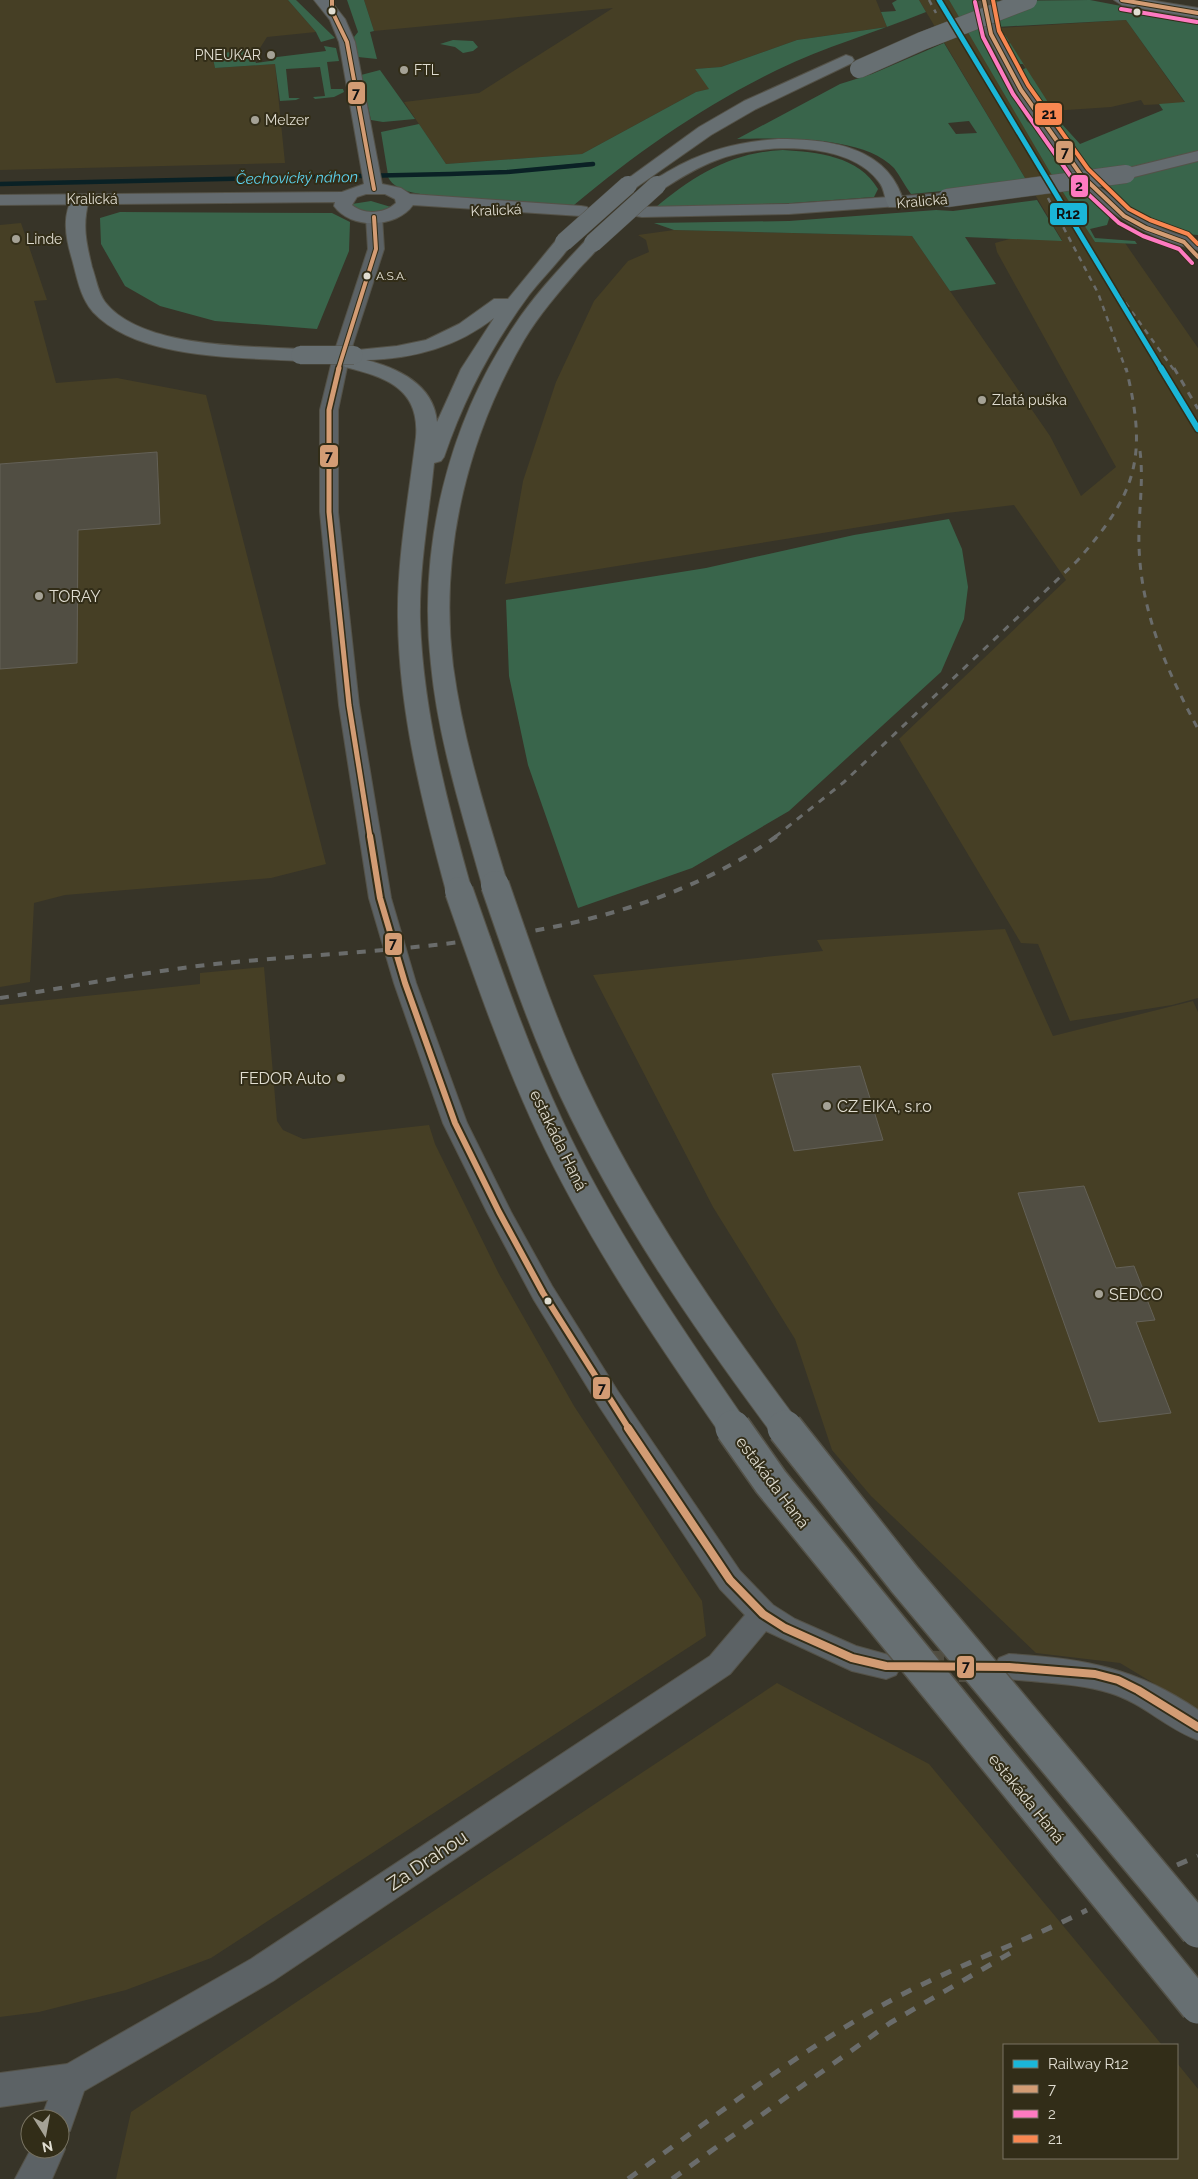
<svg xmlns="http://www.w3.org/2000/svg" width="1198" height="2179" font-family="Raleway,sans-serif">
	<rect width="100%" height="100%" fill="#373428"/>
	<!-- built -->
	<path fill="#463f25" d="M0,0h288l28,32 -49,5 -7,11 -48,7 3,13 60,-4 10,99 -285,7z
		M364,0h512l11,27 -90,13 -76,27 -26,2 15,20 -14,3 -114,62 -136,10 -42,-62 75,-9 134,-85 -239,23z
		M919,0h30l146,242 30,1 73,105v650l-26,7 -102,16 -32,-77 -17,-1 -122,-204 167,-159 -52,-75 -67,8 -442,71 18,-103 33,-99 38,-81 34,-40 21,-9 -3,-12 -8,-5 36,-5 238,6 138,200 31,60 35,-29 -119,-215 -2,-9 18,-5 49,2z
		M1126,20l59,83 -41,2 -3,-5 -30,7 -59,4 -52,-83z
		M21,223l26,77 -13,1 22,82 61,-5 89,17 120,469 -55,14 -206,17 -31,8 -4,79 -30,5v-762z
		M1005,929l48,107 140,-35 5,11v698l-78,-47 -84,-10 -165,-157 -39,-46 -37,-111 -82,-132 -120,-232 230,-24 -6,-11z
		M264,967l13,154 6,9 20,9 126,-14 6,19 64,130 75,132 128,195 4,35 -495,322 -85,32 -87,22 -39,5v-1012l200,-21v-11z
		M777,1683l152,81 233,281h-158v113h173v-95l21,26v90h-1082l15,-67z"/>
	<!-- green -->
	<path fill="#39654b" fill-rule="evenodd" d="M288,0h8l39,38 -14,4 -5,-10z
		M347,0h17l10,31 -4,1 7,27 -19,-2 -4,-20 4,-5z
		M897,0h22l7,12c-49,20 -102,35 -149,58 -74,36 -141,83 -203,135l-130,-7 -1,-2c-16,-1 -47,-2 -55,-19l120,-4 86,-7 -2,-4 -85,9 -119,4 -7,-43 38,-8 27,40 136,-10 114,-62 13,-3 -14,-20 26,-2 76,-27 90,-13 -6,-15 15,-1 -4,-8z
		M949,0h29c-12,29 34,94 49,121 18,15 28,37 44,55 12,15 25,26 40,37l-4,12 -17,4 5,9 40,3 2,3 -42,-2 -45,-70z
		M1090,0l52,10 56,7v218c-84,-3 -138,-101 -177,-165l5,-2 -3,-4h-5l-10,-20 2,-1 -7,-7 2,-1 48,75 7,12 20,22 83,-34 -4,-6 26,-2 -59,-82 -130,7 -5,-26z
		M453,40l20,1 5,6 -5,4 -10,2 -8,-6 -15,-3z
		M944,43l84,140 -117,11c-6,-8 -11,-18 -17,-26 -31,-33 -115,-30 -157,-29l103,-55 32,-10zM969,121l8,12 -21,1 -8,-11z
		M324,46l12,2 3,13 -12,1 4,27h12l1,3 -10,5 -19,2 -2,-2 12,-1 -5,-29 -34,2 3,29h11l-4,2 -16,1 -5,-37 -60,4 -3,-14 38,-4 6,13 14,-2 -1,-3 57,-7z
		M380,70l35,49 -32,3 -12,-2 -10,-45z
		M783,150c34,2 76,6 95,39l-4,8 -82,6 -137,5c38,-32 77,-56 128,-58z
		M1037,200l25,41 -97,-4 31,47 -46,7 -38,-55 -238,-6 -20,-7 135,-2 147,-11 17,1z
		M371,201l20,6c-12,6 -30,8 -39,-3z
		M120,212l212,1 18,9 -1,29 -32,78 -102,-8 -55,-15 -35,-20 -24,-42 -1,-26z
		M949,519l13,30 6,38 -4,32 -23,53 -152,139 -97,57 -114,40 -50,-143 -19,-89 -3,-76 200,-32 148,-33z"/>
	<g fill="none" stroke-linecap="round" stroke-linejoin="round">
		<!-- stream -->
		<path stroke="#0a2125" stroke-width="4.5" d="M0,184l450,-10 57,-2 86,-8"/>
	</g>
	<!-- building -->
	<path fill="#514e43" stroke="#646157" d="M157,452l3,72 -82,6 -1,133 -77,6v-205z
		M860,1066l23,74 -89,11 -22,-77z
		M1084,1186l32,82 18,-2 21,54 -19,2 35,91 -72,9 -81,-229z"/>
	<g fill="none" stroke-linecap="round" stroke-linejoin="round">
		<!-- street-tunnel-far1 -->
		<path stroke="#504d41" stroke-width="15" stroke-dasharray="15 8" stroke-linecap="butt" d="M984,0l4,24"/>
		<!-- street-tunnel -->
		<path stroke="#504d41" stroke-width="31" stroke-dasharray="31 15" stroke-linecap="butt" d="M913,1666l74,1"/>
		<defs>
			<path id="street" d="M988,20l7,4 43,81 50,70 -2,3h-10l-52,-72 -43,-82z
				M1095,186c11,3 19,14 28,21 23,16 48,27 75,33v10c-42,-10 -76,-27 -108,-56l-3,-3z
				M374,212l8,5 2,32 -34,104 -12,57v102l21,193 32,193 25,85 51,140 44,89 41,74 65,104 123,181 33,34 22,14 61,27 40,11 5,9 -5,9 -10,4 -34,-8 -86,-40 -36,43 -457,307 -189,110 -14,40 -10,4v-16h-19l7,-19 -48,7v-34l67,-9 184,-105 459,-303 35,-41 -25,-26 -121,-183 -65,-106 -47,-88 -44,-89 -49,-140 -25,-85 -30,-193 -19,-193v-102l14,-57 34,-104 -2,-32z
				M1009,1654c73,4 128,14 189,56v30c-31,-11 -55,-37 -88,-47 -23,-7 -46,-9 -69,-11 -15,-2 -29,-1 -42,-6l-5,-9 5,-9z
				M60,2137l5,12 -13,30h-37l16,-30h29z"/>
			<path id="secondary" d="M314,0h16l15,19 10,23 27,142 19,4 9,6 171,12 6,1 3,4 -3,4 -6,1 -168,-11c-16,23 -62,25 -79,1l1,-4 -335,3v-10l342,-3 22,-8 -25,-142 -9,-22zM366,194h19l10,5 1,4c-12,11 -32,12 -44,2l5,-8z
				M1114,0h35l49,8v10l-76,-13z
				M1198,151v10l-72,18 -6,-1 -3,-4 3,-4z
				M947,193l6,1 3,4 -3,4 -164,12 -147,3 -6,-1 -3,-4 3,-4 6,-1 147,-3z"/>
			<path id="highway" d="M846,55l6,2 2,3 -2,3 -96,46 -45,26 -77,54h-12l-3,-4 80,-58 45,-26z
				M778,139c50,0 111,7 126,64l-3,4h-12c-5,-8 -4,-18 -10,-25 -31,-42 -118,-39 -162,-22 -19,7 -37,18 -54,29h-12l-3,-4c5,-6 13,-9 19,-13 36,-21 70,-30 111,-33z
				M80,195l6,1 3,4c-7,25 -3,42 3,67 4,11 6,26 13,35 36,46 142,44 195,47l7,2 3,4 -3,4 -7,2c-61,-4 -162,-1 -207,-49 -13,-15 -16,-35 -21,-53 -6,-20 -11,-44 2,-63z
				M564,237l6,1 3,4c-13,19 -30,35 -44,53 -37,50 -65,103 -85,162l-3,4 -7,2c-5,52 -15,104 -14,156 3,93 27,183 52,272l-4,6 -9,2 -9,-2 -4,-6c-24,-89 -47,-179 -48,-273 -1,-60 11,-122 18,-181 4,-49 -31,-60 -71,-70l-3,-4 5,-5 -3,-3 3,-4 50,-5 29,-6 33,-16 35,-25h14l50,-61zM494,318l-33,51 -24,53c-3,-37 -39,-54 -71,-62 47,-1 91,-13 128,-42z
				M593,238l6,1 3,4c-7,10 -17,19 -25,28 -19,22 -38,44 -53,69 -57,98 -85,213 -71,326 10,74 33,147 55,219l-4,6 -9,2 -9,-2 -4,-6c-20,-72 -44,-146 -51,-221 -13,-117 17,-240 83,-338 21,-32 47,-59 73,-87z"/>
		</defs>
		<!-- street casing -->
		<use href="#street" stroke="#545248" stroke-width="2"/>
		<!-- secondary casing -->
		<use href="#secondary" stroke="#545248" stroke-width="2"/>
		<!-- highway casing -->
		<use href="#highway" stroke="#545248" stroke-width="2"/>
		<!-- street -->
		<use href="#street" fill="#5c6265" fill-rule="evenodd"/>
		<!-- secondary -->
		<use href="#secondary" fill="#646b6f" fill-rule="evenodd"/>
		<!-- highway -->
		<use href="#highway" fill="#676f72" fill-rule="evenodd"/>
		<!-- rail-far3 -->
		<path stroke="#6a6c6b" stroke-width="2.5" stroke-dasharray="5.5 5.5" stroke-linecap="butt" d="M929,0l7,13
			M1048,198l50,95 28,77
			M1106,276l68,94"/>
		<!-- rail-far2 -->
		<path stroke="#6a6c6b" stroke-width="3" stroke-dasharray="7 7" stroke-linecap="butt" d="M1174,368l24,41
			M1140,451c4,32 -2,63 -1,95 2,67 28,125 59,183
			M775,837l69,-55 233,-221c60,-68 71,-104 49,-193"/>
		<!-- rail-far1 -->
		<path stroke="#6a6c6b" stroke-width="4" stroke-dasharray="9 9" stroke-linecap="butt" d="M0,998c71,-11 143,-26 215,-34 187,-19 401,-14 562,-128"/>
		<!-- rail -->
		<path stroke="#6a6c6b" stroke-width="5" stroke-dasharray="11 11" stroke-linecap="butt" d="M1177,1865l21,-9
			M628,2179c85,-61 168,-126 260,-177 64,-35 134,-59 199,-92
			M672,2179l218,-156 129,-75"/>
		<defs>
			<path id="secondary-bridge" d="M947,198l179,-24"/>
			<path id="highway-bridge-far2" d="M859,69l63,-28 106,-41
				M564,242l64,-57
				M593,243l64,-58
				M300,355h54"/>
			<path id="highway-bridge-far1" d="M495,885c24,69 47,139 78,205 57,121 133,232 213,339
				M459,891c28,80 55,159 91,236 50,107 117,205 184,302"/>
			<path id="highway-bridge" d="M733,1428l38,54 427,524
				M785,1428l120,152 293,350"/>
		</defs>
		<!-- secondary-bridge casing -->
		<use href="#secondary-bridge" stroke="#545248" stroke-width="19" stroke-linecap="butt"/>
		<!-- highway-bridge-far2 casing -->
		<use href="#highway-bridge-far2" stroke="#545248" stroke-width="19" stroke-linecap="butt"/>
		<!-- highway-bridge-far1 casing -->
		<use href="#highway-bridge-far1" stroke="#545248" stroke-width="30" stroke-linecap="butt"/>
		<!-- highway-bridge casing -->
		<use href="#highway-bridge" stroke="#545248" stroke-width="38" stroke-linecap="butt"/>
		<!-- secondary-bridge -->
		<use href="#secondary-bridge" stroke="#646b6f" stroke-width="18"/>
		<!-- highway-bridge-far2 -->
		<use href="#highway-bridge-far2" stroke="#676f72" stroke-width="18"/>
		<!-- highway-bridge-far1 -->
		<use href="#highway-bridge-far1" stroke="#676f72" stroke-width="28"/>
		<!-- highway-bridge -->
		<use href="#highway-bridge" stroke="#676f72" stroke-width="35"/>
		<defs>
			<path id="bus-1-far3" d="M332,0v11l15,31 27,147
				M984,0l7,34 30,56 60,85 43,41 22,12 38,14 14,15
				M1122,0l76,13
				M338,370l38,-121 -2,-32"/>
			<path id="bus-1-far2" d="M339,368l-10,42v102l20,193 21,132"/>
			<path id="bus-1-far1" d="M370,836l10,62 25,85 50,140 44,89 44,81 86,136"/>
			<path id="bus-1" d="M628,1428l102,152 33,34 22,14 67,30 34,8 123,1 86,7 23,6 20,10 60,37"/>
			<path id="bus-2" d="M975,2l8,35 30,57 61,87 45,42 24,13 36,13 13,14
				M1121,9l76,13"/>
			<path id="bus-3" d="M993,0l6,31 29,54 60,84 41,40 21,11 38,14 10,10"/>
		</defs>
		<!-- bus-1-far3 casing -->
		<use href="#bus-1-far3" stroke="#322d18" stroke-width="6"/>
		<!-- bus-1-far2 casing -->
		<use href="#bus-1-far2" stroke="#322d18" stroke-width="8"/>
		<!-- bus-1-far1 casing -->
		<use href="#bus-1-far1" stroke="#322d18" stroke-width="10"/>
		<!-- bus-1 casing -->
		<use href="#bus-1" stroke="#322d18" stroke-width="12"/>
		<!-- bus-2 casing -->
		<use href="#bus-2" stroke="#322d18" stroke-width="6"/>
		<!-- bus-3 casing -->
		<use href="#bus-3" stroke="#322d18" stroke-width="6"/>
		<!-- bus-1-far3 -->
		<use href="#bus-1-far3" stroke="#d39c74" stroke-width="4"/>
		<!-- bus-1-far2 -->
		<use href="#bus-1-far2" stroke="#d39c74" stroke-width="5"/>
		<!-- bus-1-far1 -->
		<use href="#bus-1-far1" stroke="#d39c74" stroke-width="6"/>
		<!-- bus-1 -->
		<use href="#bus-1" stroke="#d39c74" stroke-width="8"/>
		<!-- bus-2 -->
		<use href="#bus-2" stroke="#fe7ac1" stroke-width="4"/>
		<!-- bus-3 -->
		<use href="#bus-3" stroke="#f88751" stroke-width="4"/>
		<defs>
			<path id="rail-1-far1" d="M939,0l223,370"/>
			<path id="rail-1" d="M1161,368l37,61"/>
		</defs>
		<!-- rail-1-far1 casing -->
		<use href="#rail-1-far1" stroke="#322d18" stroke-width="8"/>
		<!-- rail-1 casing -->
		<use href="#rail-1" stroke="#322d18" stroke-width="9"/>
		<!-- rail-1-far1 -->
		<use href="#rail-1-far1" stroke="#1ab6d8" stroke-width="5"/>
		<!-- rail-1 -->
		<use href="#rail-1" stroke="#1ab6d8" stroke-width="6"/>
	</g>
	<!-- markers -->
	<g fill="#e0ddd1" stroke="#322d18" stroke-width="2">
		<circle cx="332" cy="11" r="4.5"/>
		<circle cx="1137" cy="12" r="4.5"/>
		<circle cx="367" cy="276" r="4.5"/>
		<circle cx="548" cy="1301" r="4.5"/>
	</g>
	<g fill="#a5a296" stroke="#322d18" stroke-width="2">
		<circle cx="271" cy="55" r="5"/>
		<circle cx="404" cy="70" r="5"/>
		<circle cx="255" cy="120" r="5"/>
		<circle cx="16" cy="239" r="5"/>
		<circle cx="982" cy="400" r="5"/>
		<circle cx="39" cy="596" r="5"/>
		<circle cx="341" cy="1078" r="5"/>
		<circle cx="827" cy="1106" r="5"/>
		<circle cx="1099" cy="1294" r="5"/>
	</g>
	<g text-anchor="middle" stroke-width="4" stroke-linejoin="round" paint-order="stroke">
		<!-- far-bus labels -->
		<g font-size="12" fill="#e0ddd1" stroke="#322d18" text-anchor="start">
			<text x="376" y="280">A.S.A.</text>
		</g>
		<!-- far-poi labels -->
		<g font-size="14" fill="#e0ddd1" stroke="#322d18" text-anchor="start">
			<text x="261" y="60" text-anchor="end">PNEUKAR</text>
			<text x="414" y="75">FTL</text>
			<text x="265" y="125">Melzer</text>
			<text x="26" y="244">Linde</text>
			<text x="992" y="405">Zlatá puška</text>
		</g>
		<!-- far-street labels -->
		<g font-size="14" fill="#e0ddd1" stroke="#322d18">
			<text x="92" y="204">Kralická</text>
			<text transform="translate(922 201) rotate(-5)" y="5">Kralická</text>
			<text transform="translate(496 210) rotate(-2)" y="5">Kralická</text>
		</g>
		<!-- far-water labels -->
		<g font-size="15" font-style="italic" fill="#5cd3f0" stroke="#322d18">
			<text transform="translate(297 178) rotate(-1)" y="5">Čechovický náhon</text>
		</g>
		<!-- poi labels -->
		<g font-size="16" fill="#e0ddd1" stroke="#322d18" text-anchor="start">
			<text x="49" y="602">TORAY</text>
			<text x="331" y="1084" text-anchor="end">FEDOR Auto</text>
			<text x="837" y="1112">CZ EIKA, s.r.o</text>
			<text x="1109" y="1300">SEDCO</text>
		</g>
		<!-- street labels -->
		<g font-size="16" fill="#e0ddd1" stroke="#322d18">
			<text transform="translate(559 1140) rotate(64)" y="6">estakáda Haná</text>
			<text transform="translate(773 1482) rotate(53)" y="6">estakáda Haná</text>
			<text transform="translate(1027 1798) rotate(51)" y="6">estakáda Haná</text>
		</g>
		<!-- near-street labels -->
		<g font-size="19" fill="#e0ddd1" stroke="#322d18">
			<text transform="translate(427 1860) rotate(-34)" y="7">Za Drahou</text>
		</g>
	</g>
	<g stroke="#322d18" stroke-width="2">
		<rect x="347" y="81" width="19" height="24" rx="5" fill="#d39c74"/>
		<rect x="1034" y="102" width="29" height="24" rx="5" fill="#f88751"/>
		<rect x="1055" y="140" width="19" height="24" rx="5" fill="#d39c74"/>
		<rect x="1070" y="174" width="19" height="24" rx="5" fill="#fe7ac1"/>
		<rect x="1049" y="202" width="39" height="24" rx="5" fill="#1ab6d8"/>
		<rect x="319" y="444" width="20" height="24" rx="5" fill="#d39c74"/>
		<rect x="384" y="932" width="19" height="24" rx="5" fill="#d39c74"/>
		<rect x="592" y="1376" width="19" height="24" rx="5" fill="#d39c74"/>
		<rect x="956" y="1655" width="19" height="24" rx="5" fill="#d39c74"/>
	</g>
	<g font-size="14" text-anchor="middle" font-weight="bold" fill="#111">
		<text x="356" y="98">7</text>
		<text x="1049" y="119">21</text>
		<text x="1065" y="157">7</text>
		<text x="1079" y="191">2</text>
		<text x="1068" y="219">R12</text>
		<text x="329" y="461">7</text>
		<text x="393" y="948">7</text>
		<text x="602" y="1393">7</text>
		<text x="966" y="1671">7</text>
	</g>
	<!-- legend -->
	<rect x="1003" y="2044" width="175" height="115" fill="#322d18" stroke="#787362"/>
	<rect x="1013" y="2060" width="25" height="8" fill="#1ab6d8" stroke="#787362"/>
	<text x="1048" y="2069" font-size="15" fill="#e0ddd1">Railway R12</text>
	<rect x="1013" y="2085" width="25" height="8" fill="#d39c74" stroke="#787362"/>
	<text x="1048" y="2094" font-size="15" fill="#e0ddd1">7</text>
	<rect x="1013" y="2110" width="25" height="8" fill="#fe7ac1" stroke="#787362"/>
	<text x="1048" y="2119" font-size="15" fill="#e0ddd1">2</text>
	<rect x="1013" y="2135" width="25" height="8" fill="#f88751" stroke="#787362"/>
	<text x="1048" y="2144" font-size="15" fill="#e0ddd1">21</text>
	<!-- north arrow -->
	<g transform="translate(45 2134) rotate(169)"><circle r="24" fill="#322d18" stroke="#787362"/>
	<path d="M0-4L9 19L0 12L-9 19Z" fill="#a5a296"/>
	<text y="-8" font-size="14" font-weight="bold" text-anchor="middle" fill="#e0ddd1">N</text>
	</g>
</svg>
